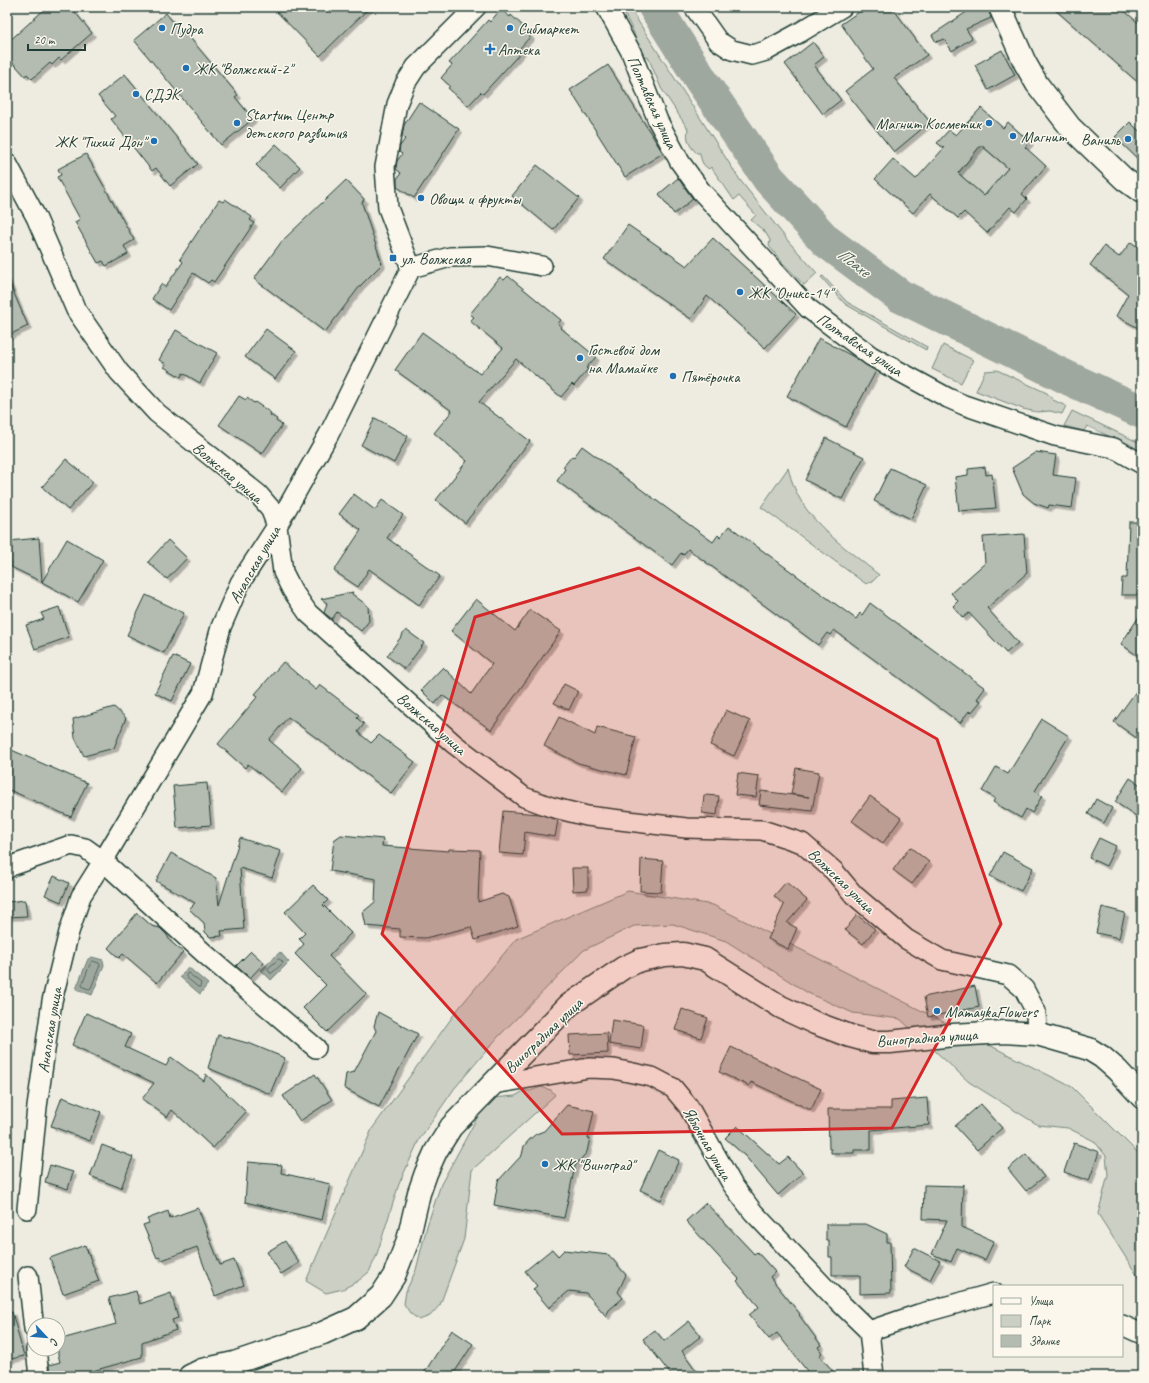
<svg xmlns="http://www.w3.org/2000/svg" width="1149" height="1383" font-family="Caveat,sans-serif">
	<defs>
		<filter id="shadow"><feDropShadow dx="3.5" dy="3.5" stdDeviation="0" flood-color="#0004"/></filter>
	</defs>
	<rect width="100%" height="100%" fill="#eeece1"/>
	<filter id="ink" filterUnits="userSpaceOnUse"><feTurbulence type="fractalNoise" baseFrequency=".025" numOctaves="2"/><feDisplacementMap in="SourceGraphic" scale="8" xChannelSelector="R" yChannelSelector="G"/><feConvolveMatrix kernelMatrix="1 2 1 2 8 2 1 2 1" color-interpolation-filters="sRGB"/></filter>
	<g filter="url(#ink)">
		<!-- green -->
		<path fill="#cbcfc4" stroke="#75867c" d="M621,7h8l111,173 49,62 28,31 -13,12 -23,-24 -12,-15 1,-6 -5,-8 -14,-12 5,-5 -17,-19 -5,4 -23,-33 -2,2c-7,-4 -8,-9 -9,-16h-3c-8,-6 -11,-15 -9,-24l-27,-41 -13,-31 -5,3 -10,-29z
			M981,145l27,23 -24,28 -26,-23z
			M823,276l24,26 80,45 -1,3 -81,-46 -24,-27z
			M943,345l30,15 -12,23 -29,-14z
			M997,370l50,23 6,7 13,6 -4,8 -12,-3 -13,1 -14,-3 -47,-18 9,-20z
			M1072,411l70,33v12l-29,-18 -26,-12 -3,5 -20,-5z
			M788,468c2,7 4,14 7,21 15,36 55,62 84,86l-6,6 -7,3 -105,-77z
			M628,891l85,14 359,182 70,70v126l-44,-69 10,-39 -2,-19 -12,-15 -26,-13 -30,-3 -69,-43 -69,-63 -47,-6 -45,-20 -82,-52 -53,-17 -39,2 -50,24 -86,87 -44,52 -35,51 -20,44 -23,73 -7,15 -11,9 -15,8 -17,4 -20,-12 66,-152 86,-120 58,-70z
			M541,1087l10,3 4,5 -83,75 -8,69 -24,66 -10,11 -11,4 -9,-7 -6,-9 2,-13 10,-21 11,-44 14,-42 37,-68 14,-18 23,-2 9,-5h6z"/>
		<!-- water -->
		<path fill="#9fa89f" stroke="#6c7d74" d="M280,952l9,10 -18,18 -10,-10z
			M92,957l11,3 1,5 -12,30 -16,-6 12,-30z
			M188,967l20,17 -8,10 -20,-17z"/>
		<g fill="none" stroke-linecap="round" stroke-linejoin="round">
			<!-- shore -->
			<path stroke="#52685f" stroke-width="1" d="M279,959l3,2 1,2 -11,10h-2l-2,-4z
				M93,961l6,2 1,2 -9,23 -2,1 -6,-2 -1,-2 9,-23z
				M188,973l13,10 -1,4h-2l-11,-9 -1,-2z"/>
			<!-- river -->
			<path stroke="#9fa89f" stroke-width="34" d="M655,7l46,73 68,99 57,62 74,55 170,83 72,33"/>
		</g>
		<!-- building -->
		<path fill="#b4bbb0" stroke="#1f3d34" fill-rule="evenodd" filter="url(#shadow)" d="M47,7h24l21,26 -31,27 -2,-2 -7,7 -2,-2 -18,16 -5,-5 -2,2 -18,-20v-13z
			M272,7h98l-50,49z
			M866,7h26l35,48 -33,23 36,44 -36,30 -49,-61 28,-22 -32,-45z
			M974,7h14l3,11 -25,11 6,9 -20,13 -8,-12 -8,3 -4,-7z
			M1052,7h68l22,19v60z
			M501,9l9,8 1,-2 12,11 -2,1 10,9 -12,13 3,2 -39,43 -2,-2 -13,14 -20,-18 2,-2 -9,-8 11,-13 -3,-2 39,-43 2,2z
			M166,13l17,22 3,-2 52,62 -3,2 18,22 -32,26 -87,-105z
			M813,42l11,15 -10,8 27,35 -18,14 -38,-50z
			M1002,50l13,25 -27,15 -13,-25z
			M608,65l55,88 -38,24 -55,-87z
			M125,74l73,90 -28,22 -14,-18 -4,3 -41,-52 4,-3 -17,-20z
			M419,102l40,27 -45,69 -17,-11v-8l4,-6 -5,-4v-1l1,-7 5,-7 -3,-2 1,-6 5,-7 -3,-2 2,-12z
			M981,108l22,20 5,-6 22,20 -5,5 21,19 -24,28 5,5 -11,13 -6,-5 -23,26 -23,-21 -6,6 -28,-24 -17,19 -38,-34 18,-20 23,20 28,-31 -7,-5 12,-13 7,5zM981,145l27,23 -24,28 -26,-23z
			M1130,122l12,12v29l-27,-26z
			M276,144l24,23 -20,21 -24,-23z
			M86,154l48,86 -10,6 4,8 -22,12 -3,-5 -5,2 -23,-41 5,-3 -23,-42 4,-2 -3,-6z
			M537,165l42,33 -26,32 -41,-34z
			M678,178l15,21 -19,15 -15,-20z
			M346,180l18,19 -2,4 20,61 -22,22 -35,46 -71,-53 28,-38z
			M225,199l27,18 -2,3 4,3 -40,59 -3,-2 -3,3 -15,-10 -24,37 -17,-11 9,-15 4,3 18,-25 -3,-3 39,-59 4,2z
			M628,225l59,41 26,-28 83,76 -31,34 -58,-52 -16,23 -87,-60z
			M1131,242l11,8v80l-26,-14 12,-22 -38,-29 14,-19 15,11z
			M508,276l53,44 -3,4 4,3 -1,1 35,29 -10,11 2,1 -14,17 -2,-2 -11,13 -45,-38 -37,43 51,39 -65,82 -29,-23 31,-39 -33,-28 18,-22 -57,-41 27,-38 58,42 23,-26 -33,-27 4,-4 -4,-3 30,-37 4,3z
			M7,277l21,49 -21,10z
			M266,329l30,22 -21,28 -30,-22z
			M176,330l41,23 -17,30 -17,-10 -2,4 -17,-10 2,-3 -7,-4z
			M819,338l35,19 22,14 -30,56 -59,-31z
			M239,396l7,4 1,-2 7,5 1,-1 16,11 -1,2 7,4 -1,2 6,4 -20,29 -43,-29z
			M375,418l33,18 -14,27 -33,-18z
			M826,438l38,19 -22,42 -37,-19z
			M582,446l131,96 5,-7 2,2 9,-11 127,93 4,-6 2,2 8,-12 115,85 -8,11 4,2 -10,12 -2,-2 -9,12 -126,-93 -4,5 -3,-2 -9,12 -130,-96 -5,6 -2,-2 -9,12 -115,-84 8,-12 -2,-2 9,-11 2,1z
			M1036,452l20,3 -3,20 23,3 -4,30 -23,-3 -1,3 -14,-5 -11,-9 -11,-26z
			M66,459l27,23 -25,28 -26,-23z
			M985,467l1,8 6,-1 4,34 -37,3 -4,-34 13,-2v-6z
			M890,468l37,17 -16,34 -37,-18z
			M354,494l21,16 7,-10 21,15 -16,23 53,38 -21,29 -50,-36 -11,18 -24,-16 27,-41 -22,-16z
			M1129,522h13v73h-21l1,-17h5z
			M1024,534l3,39 -40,35 31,35 -12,10 -37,-40 -6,5 -10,-12 5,-5 -7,-8 34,-30 -2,-26z
			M39,538l3,44 -31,-15 -2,-26z
			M67,539l36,21 -25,42 -36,-20z
			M168,540l19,18 -20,21 -19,-17z
			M353,592l-1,2 16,12 1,15 -8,10 -24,-19 -5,7 -8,-6 3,-10 -6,-4z
			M146,595l38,18 -20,40 -37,-18z
			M476,599l39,32 15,-21 31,21 -70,99 -49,-35 -7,9 -14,-14 22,-23 28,27 21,-30 -41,-33z
			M59,607l10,30 -34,12 -9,-24 18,-6 -3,-6z
			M1142,612v47l-21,-15z
			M406,630l18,13 -19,26 -18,-13z
			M173,656l17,8 -18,37 -17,-8z
			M283,662l33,28 4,-5 39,30 -2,3 7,6 -6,8 13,11 8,-8 36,27 -24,31 -103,-76 -19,23 33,28 -20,24 -34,-28 -3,4 -27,-24 40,-48 -3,-2z
			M1142,683v59l-28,-20z
			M564,684l14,7 -9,19 -15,-7z
			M114,707l12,11 -12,30 -30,8 -9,-18 -2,-19z
			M726,710l24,11 -16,35 -24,-11z
			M559,717l36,18 2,-8 39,10 -10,38 -48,-12 -34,-17z
			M1042,719l27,17 -34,55 7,5 -10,17 -6,-4 -5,9 -28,-16 2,-4 -13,-7 14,-24 12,7z
			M7,748l80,35 -16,34 -64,-28z
			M796,768l23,4 -7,39 -53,-6 2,-14 48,6 -18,-3z
			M738,773l21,3 -3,21 -21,-2z
			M1130,778l12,8v34l-27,-18z
			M207,783l4,42 -34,3 -4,-42z
			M704,795l15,1 -2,19 -15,-2z
			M870,796l31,22 -18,25 -31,-22z
			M1096,799l16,9 -8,15 -16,-9z
			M503,811l36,3 19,6 -3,17 -30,-5 -2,23 -24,-2z
			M341,835l42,4 -1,7 67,5v-2l31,1 -2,52 24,-8 7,3 9,29 -43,14 -4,-13 -46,11 -25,-1v-8l-34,-3 -3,-14 12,-10 1,-23 -46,-8 4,-31z
			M240,838l41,13 -9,27 -32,-10 4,61 -23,2 1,5 -12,1 -5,-5 -1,-9 -15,-14 6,-6 -39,-22 15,-28 45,25 3,27z
			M1099,838l17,8 -10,20 -17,-8z
			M910,847l19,15 -17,22 -19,-14z
			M1003,852l30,16 -12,23 -31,-15z
			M641,859l22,2 -2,31 -21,-1z
			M572,868h16v22l-15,1z
			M54,876l15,7 -8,19 -16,-7z
			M786,882l21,18 -20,23 10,5 -9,21 -20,-10 16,-34 -10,-9z
			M313,885l15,15 -5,5 28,28 -22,23 37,38 -39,38 -24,-24 23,-23 -31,-31 9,-10 -5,-5 6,-6 -20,-21z
			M25,900l2,16 -20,1v-15z
			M1102,907l23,6 -6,25 -23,-5z
			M137,913l15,13 8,2 7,7 3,6 13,11 -26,31 -34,-29 -4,4 -11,-10z
			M857,915l18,14 -12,15 -18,-14z
			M251,951l13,12 -14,15 -14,-12z
			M975,986l4,21 -51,10 -4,-20z
			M682,1009l26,9 -7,20 -26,-8z
			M378,1012l40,22 -39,73 -35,-19 2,-14 8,-2 22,-41 -2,-5z
			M86,1013l45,21 -6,13 41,19 5,-9 33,24 2,-7 40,38 -33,36 -41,-38 -5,7 -25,-18 12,-16 -82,-38z
			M612,1020l32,5 -3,24 -32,-5z
			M607,1033l1,20 -38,2 -1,-20z
			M218,1035l33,9 34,14 -15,36 -62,-26z
			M731,1047l90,42 -10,21 -60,-28 -2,4 -30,-14z
			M315,1074l17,26 -32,21 -17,-25z
			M62,1097l39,15 -11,29 -39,-15z
			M927,1098l2,27 -58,5v20h-17v3h-23v-4h-2l-1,-40h63v-8z
			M981,1104l21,24 -25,22 -22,-24z
			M567,1105l27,6 -6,27h2l-3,14 -12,14 -11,52 -70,-13 4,-24 24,-26 2,-9 5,-6 7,-6 8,-3z
			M737,1126l42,38 9,-7 15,16 -25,22 -33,-39 -20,-18z
			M1074,1143l25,9 -10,29 -25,-9z
			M102,1145l31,12 -12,31 -31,-12z
			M658,1150l21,10 -18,40 -21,-10z
			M1026,1154l18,23 -18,14 -18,-22z
			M248,1162l34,3 -1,8 49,11 -8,36 -77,-18z
			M50,1165l23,7 -5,17 -23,-7z
			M963,1184l-1,43 32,14 -9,19 -28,-12 -6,14 -19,-8 15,-34 -24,-1 1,-34 38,1z
			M706,1203l48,51 3,-2 18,20 -5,5 30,37 -1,1 22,30 -3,2 4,6 -3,2 18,21h-26l-34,-43 -8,6 -20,-24 10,-8 -22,-26 2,-2 -53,-58z
			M198,1208l22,57 14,-5 10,25 -29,11 -18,-49 -35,13 -1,-3 -4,1 -14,-33 6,-2 -2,-4 21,-8 2,7z
			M826,1224h40l21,10v8h3l1,51 -31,1v-19h-28v-18h-3v-17h-3z
			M285,1241l14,22 -18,11 -14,-22z
			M85,1245l14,36 -36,13 -13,-36z
			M914,1248l26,13 -10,19 -26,-13z
			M552,1249l6,7 6,-6 45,5 17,20 -8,17 5,6 -14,12 -3,6 -20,-23 -17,-2 -20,17 -16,-19 4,-3 -12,-15z
			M136,1291l4,13 31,-11 7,25 -6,2 4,10 -34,12v15l-67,19h-25l-1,-11 11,-3 -2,-8v-14l58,-16 -7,-26z
			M7,1312h5l12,44 -17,4z
			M689,1321l12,15 -19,15 18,25h-28l-29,-37 12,-9 9,11z
			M452,1330l21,14 -21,32h-30z"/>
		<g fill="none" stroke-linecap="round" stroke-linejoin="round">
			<defs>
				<path id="minor" d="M606,7l25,45 27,69 22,41 21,29 108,118 62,47 77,42 16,7 91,31 59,12 28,16
					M694,7l24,34 14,9 20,5 14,-4 33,-18 43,-26
					M7,163l29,54 40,93 43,62 38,41 101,81 12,14 7,18 6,46 9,18 16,23 146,131 70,53 27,10 36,9 99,12 76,2 40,13 32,28 20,24 52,44 36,21 66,15 16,14 12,23 1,22
					M411,268l-23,-60 -3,-41 12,-63 8,-20 11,-17 60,-60
					M411,268l39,-11 37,-1 55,10
					M7,869l4,-3 60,-21 14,3 18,13 102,93 111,94
					M493,1084l96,-16 25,1 38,8 21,11 15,18 44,78 21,28 78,82 38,37 50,-17 75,-21
					M27,1209l10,-102 15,-106 17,-69 12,-36 22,-35 100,-168 18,-66 19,-44 37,-57 52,-92 82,-166
					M28,1276l6,53
					M1122,1325l20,9
					M869,1331l5,45
					M36,1349l3,27"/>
				<path id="tertiary" d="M1000,7l25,56 12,21 33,43 54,52 18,13"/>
				<path id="primary" d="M190,1376l12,-6 32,-7 89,-30 33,-15 25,-22 13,-20 14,-36 11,-47 7,-20 10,-22 15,-24 118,-122 54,-37 17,-8 25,-5 18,-1 22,5 76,48 34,16 35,13 22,6h18l63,-7 52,-3 32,2 52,15 13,8 15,13 25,27"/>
			</defs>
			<!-- minor casing -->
			<use href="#minor" stroke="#1f3d34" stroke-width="22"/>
			<!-- tertiary casing -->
			<use href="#tertiary" stroke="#1f3d34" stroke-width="25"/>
			<!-- primary casing -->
			<use href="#primary" stroke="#1f3d34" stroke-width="25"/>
			<!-- minor -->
			<use href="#minor" stroke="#fbf7ec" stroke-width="19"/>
			<!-- tertiary -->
			<use href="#tertiary" stroke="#fbf7ec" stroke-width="22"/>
			<!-- primary -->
			<use href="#primary" stroke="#fbf7ec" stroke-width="22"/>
		</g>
	</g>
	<!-- marked area -->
	<path fill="#d62828" fill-opacity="0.2" stroke="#d62828" stroke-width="3" stroke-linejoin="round" d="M639,568l298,171 64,185 -109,204 -330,6 -180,-200 93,-317z"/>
	<!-- markers -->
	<g fill="#1f6fb2" stroke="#fbf7ec" stroke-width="1.5">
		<circle cx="162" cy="28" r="4"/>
		<circle cx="510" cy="28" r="4"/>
		<path d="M488 43h4v4h4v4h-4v4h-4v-4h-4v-4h4z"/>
		<circle cx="186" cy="68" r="4"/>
		<circle cx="136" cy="94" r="4"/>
		<circle cx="237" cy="123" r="4"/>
		<circle cx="989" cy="123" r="4"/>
		<circle cx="1013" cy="136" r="4"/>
		<circle cx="1128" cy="139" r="4"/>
		<circle cx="154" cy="141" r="4"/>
		<circle cx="421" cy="198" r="4"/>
		<rect x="389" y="254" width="8" height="8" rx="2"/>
		<circle cx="740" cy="292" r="4"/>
		<circle cx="580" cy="358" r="4"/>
		<circle cx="673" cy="376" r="4"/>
		<circle cx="937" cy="1011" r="4"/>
		<circle cx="545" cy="1164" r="4"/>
	</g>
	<g text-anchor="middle" stroke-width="3" stroke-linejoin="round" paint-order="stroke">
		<!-- poi labels -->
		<g font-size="16" fill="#1f3d34" stroke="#fbf7ec" text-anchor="start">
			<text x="170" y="34">Пудра</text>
			<text x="518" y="34">Сибмаркет</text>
			<text x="498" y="55">Аптека</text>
			<text x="194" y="74">ЖК "Волжский-2"</text>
			<text x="144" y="100">СДЭК</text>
			<text x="245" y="120">Startum Центр<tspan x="245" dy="18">детского развития</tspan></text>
			<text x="981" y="129" text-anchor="end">Магнит Косметик</text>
			<text x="1021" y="142">Магнит</text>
			<text x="1120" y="145" text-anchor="end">Ваниль</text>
			<text x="146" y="147" text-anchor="end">ЖК "Тихий Дон"</text>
			<text x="429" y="204">Овощи и фрукты</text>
			<text x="401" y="264">ул. Волжская</text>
			<text x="748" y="298">ЖК "Оникс-14"</text>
			<text x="588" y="355">Гостевой дом<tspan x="588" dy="18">на Мамайке</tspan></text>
			<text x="681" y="382">Пятёрочка</text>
			<text x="945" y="1017">MamaykaFlowers</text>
			<text x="553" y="1170">ЖК "Виноград"</text>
		</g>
		<!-- street labels -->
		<g font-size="16" fill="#1f3d34" stroke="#fbf7ec">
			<text transform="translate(653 102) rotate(66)" y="6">Полтавская улица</text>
			<text transform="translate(860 344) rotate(34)" y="6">Полтавская улица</text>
			<text transform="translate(228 472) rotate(40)" y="6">Волжская улица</text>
			<text transform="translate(254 564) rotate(-60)" y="6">Анапская улица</text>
			<text transform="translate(432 723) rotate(41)" y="6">Волжская улица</text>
			<text transform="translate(842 880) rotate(44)" y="6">Волжская улица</text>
			<text transform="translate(49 1030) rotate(-81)" y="6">Анапская улица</text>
			<text transform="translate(543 1035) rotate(-44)" y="6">Виноградная улица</text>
			<text transform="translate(927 1037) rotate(-4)" y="6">Виноградная улица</text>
			<text transform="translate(708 1143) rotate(60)" y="6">Яблочная улица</text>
		</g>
		<!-- water labels -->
		<g font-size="17" font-style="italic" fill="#455d54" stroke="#fbf7ec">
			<text transform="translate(854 262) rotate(37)" y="6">Псахе</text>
		</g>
	</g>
	<!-- margin -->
	<rect width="1149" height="1383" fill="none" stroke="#fbf7ec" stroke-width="24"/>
	<rect x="12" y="12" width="1125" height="1359" fill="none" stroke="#1f3d34" stroke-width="1.5" filter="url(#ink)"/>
	<!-- legend -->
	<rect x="993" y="1285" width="130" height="72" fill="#fbf7ec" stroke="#a3ada2"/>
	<rect x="1001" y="1298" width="20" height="6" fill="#fbf7ec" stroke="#a3ada2"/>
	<text x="1029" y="1305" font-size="12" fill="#1f3d34">Улица</text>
	<rect x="1001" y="1315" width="20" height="12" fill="#cbcfc4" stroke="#a3ada2"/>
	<text x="1029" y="1325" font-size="12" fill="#1f3d34">Парк</text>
	<rect x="1001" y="1335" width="20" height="12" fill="#b4bbb0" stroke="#a3ada2"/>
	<text x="1029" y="1345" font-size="12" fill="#1f3d34">Здание</text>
	<!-- north arrow -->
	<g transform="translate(46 1337) rotate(116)"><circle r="19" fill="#fbf7ec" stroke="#a3ada2"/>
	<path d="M0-3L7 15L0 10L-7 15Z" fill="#1f6fb2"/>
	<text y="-6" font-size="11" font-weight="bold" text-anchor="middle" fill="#1f3d34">С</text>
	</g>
	<!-- scale -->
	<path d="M28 44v6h57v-6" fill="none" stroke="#1f3d34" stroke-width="2"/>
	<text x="34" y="44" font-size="12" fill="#1f3d34" stroke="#fbf7ec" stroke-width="3" paint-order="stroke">20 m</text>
</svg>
